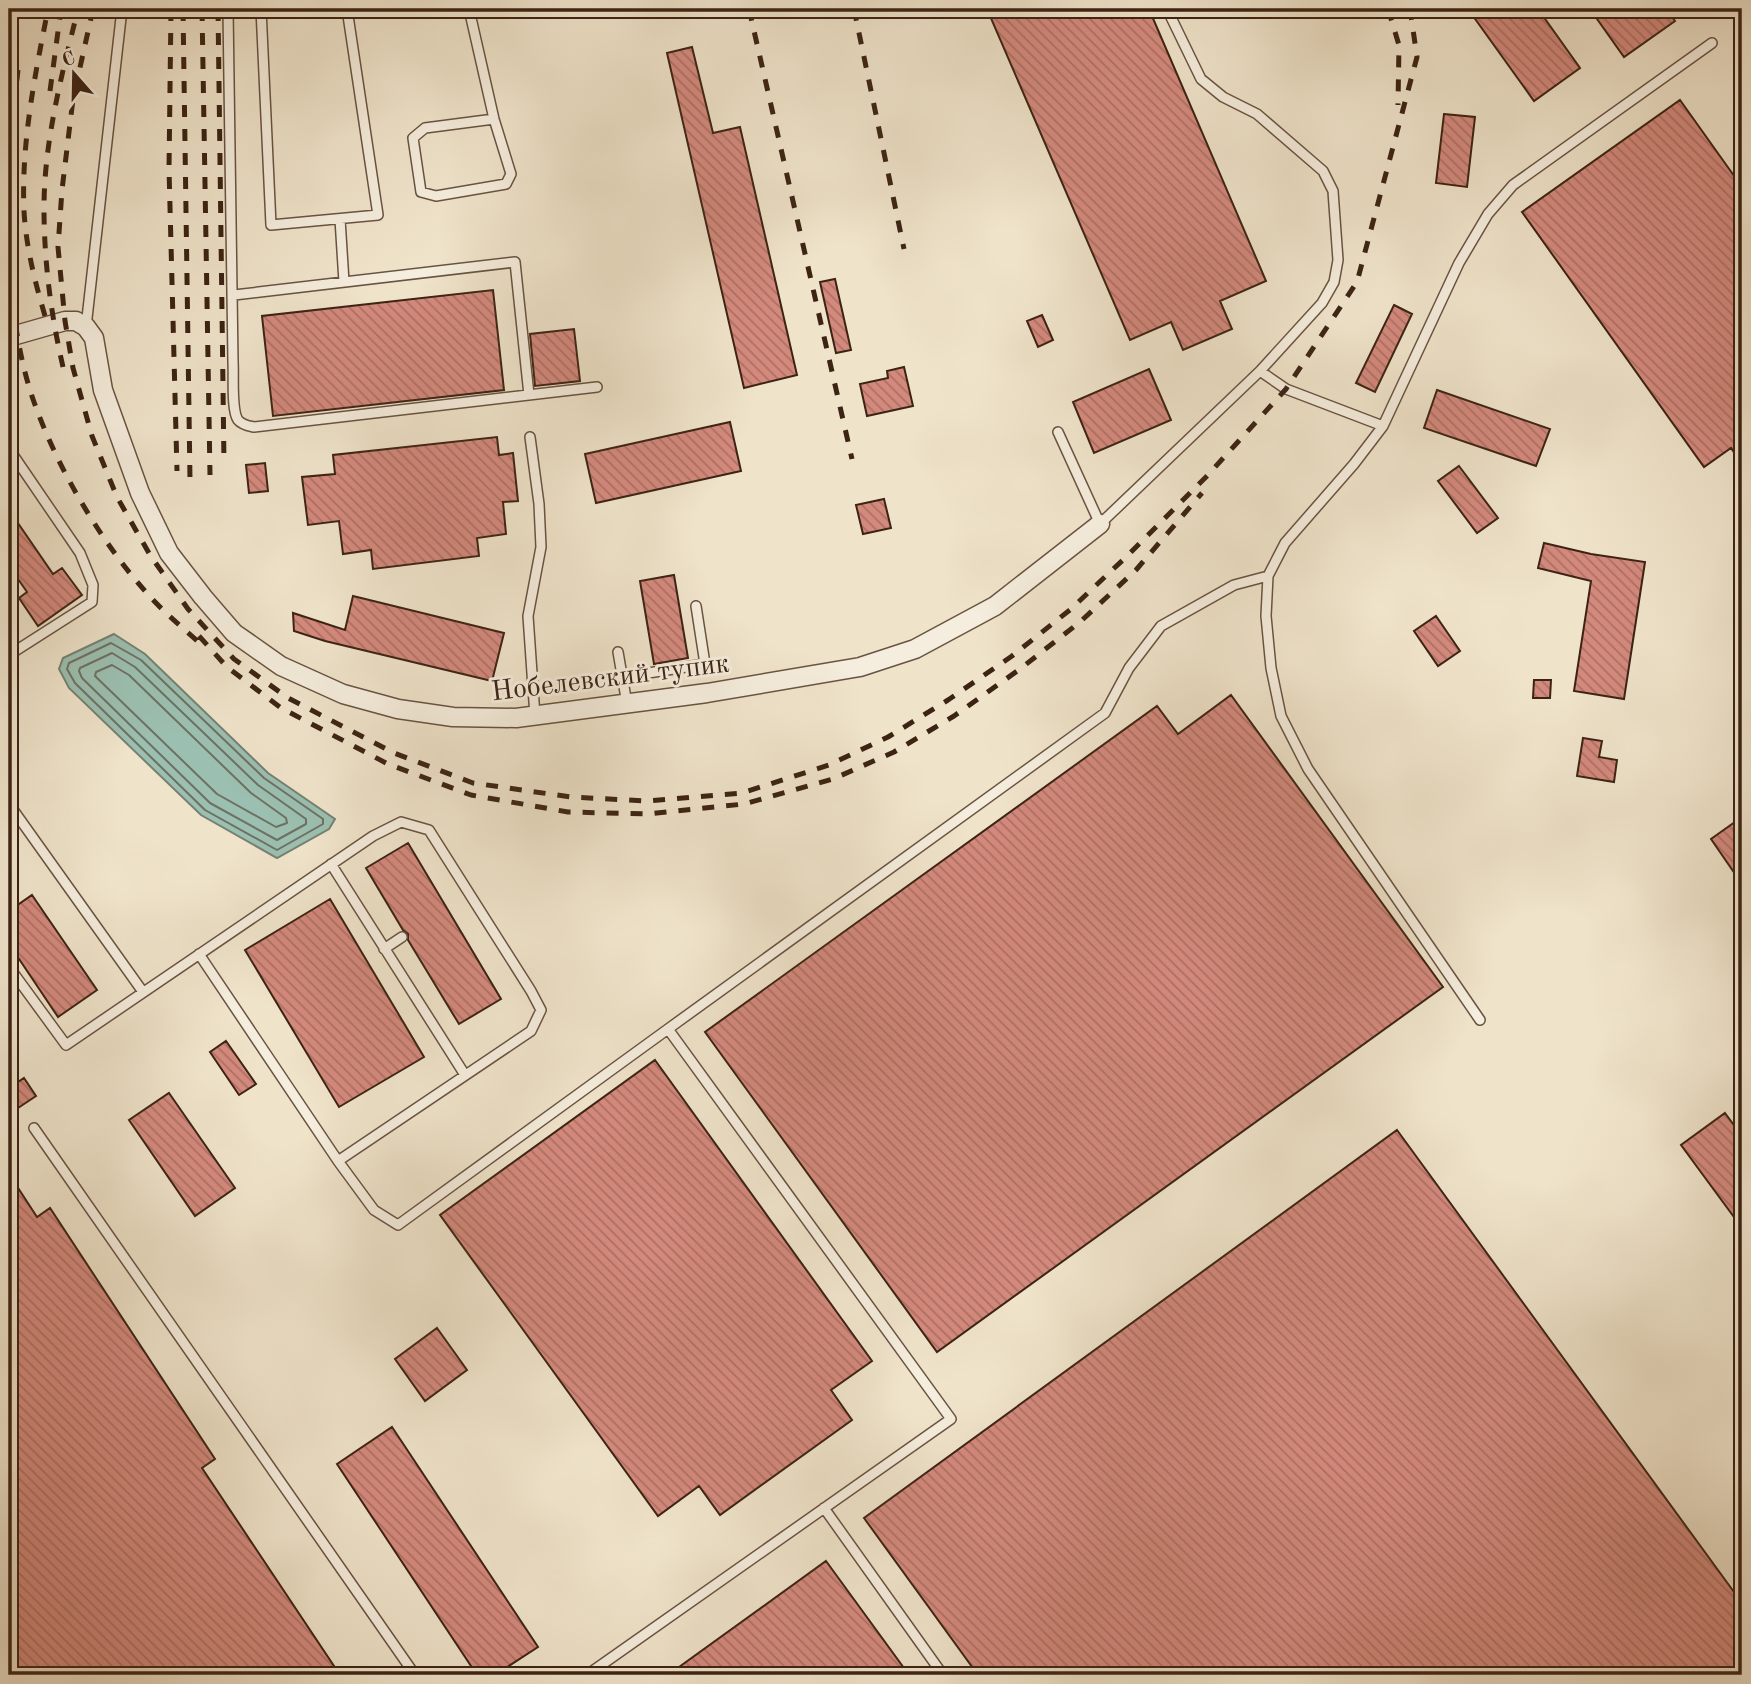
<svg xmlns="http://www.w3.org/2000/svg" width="1751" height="1684" font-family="'Old Standard TT',serif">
	<defs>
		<pattern id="building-back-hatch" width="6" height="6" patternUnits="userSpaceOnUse" patternTransform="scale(1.75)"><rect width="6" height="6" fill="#d4897d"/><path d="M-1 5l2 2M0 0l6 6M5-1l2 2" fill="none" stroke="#ad7065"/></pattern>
	</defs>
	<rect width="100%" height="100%" fill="#efe3ca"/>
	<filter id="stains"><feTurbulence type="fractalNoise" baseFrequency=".00286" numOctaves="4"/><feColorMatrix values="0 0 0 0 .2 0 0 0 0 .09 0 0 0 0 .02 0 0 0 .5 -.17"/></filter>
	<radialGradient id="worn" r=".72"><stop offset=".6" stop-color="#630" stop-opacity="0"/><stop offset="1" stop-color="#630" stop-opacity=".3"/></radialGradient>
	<!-- water -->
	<path fill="#9bbfb0" stroke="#758172" stroke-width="2" d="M114,634l31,20 123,119 67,46 -6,10 -52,29 -76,-43 -132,-127 -10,-19 4,-11z"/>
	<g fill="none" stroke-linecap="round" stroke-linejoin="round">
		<!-- shore -->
		<path stroke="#6c7162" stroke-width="2" d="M111,643l30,17 123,118 59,41v5l-46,26 -72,-40 -130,-127 -8,-14 2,-6z
			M112,653l23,14 123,118 48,34v5l-29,16 -67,-37 -128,-125 -3,-7 1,-3z
			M112,665l17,10 122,118 35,25 1,5 -11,4 -59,-33 -122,-118 1,-4z"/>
	</g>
	<!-- building -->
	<path fill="url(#building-back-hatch)" stroke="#3c2314" stroke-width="2" d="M987,9h162l117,272 -46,20 12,28 -49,21 -12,-28 -41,18z
		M1468,9h70l42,59 -46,33z
		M1590,9h76l9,12 -51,36z
		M692,47l21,86 27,-6 57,248 -53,13 -77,-335z
		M1680,100l62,87v277l-11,-16 -27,19 -182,-255z
		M1444,114l31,3 -8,70 -31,-4z
		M835,279l16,71 -15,3 -16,-71z
		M493,290l11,100 -231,26 -11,-100z
		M1394,305l18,9 -37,78 -19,-9z
		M1042,315l11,25 -15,7 -11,-26z
		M574,329l6,52 -45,5 -5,-52z
		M904,367l9,39 -46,10 -7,-32 28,-6 -1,-7z
		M1149,369l22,51 -77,33 -21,-51z
		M1437,390l113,39 -14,37 -112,-38z
		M730,422l11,49 -145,32 -11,-49z
		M497,437l2,18 14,-2 5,48 -15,1 3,32 -29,4 2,18 -106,13 -2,-19 -28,4 -4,-33 -31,4 -6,-48 33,-3 -2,-19z
		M265,463l3,28 -19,2 -3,-28z
		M1459,466l39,52 -21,15 -39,-52z
		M884,499l7,29 -28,6 -7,-29z
		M9,510l44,64 9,-6 20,27 -44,31 -19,-28 8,-6 -18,-26z
		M1544,543l47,11 54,8 -21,137 -50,-8 17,-110 -53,-13z
		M674,575l14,83 -34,6 -14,-83z
		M353,596l151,37 -12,48 -167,-40 -31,-10 -1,-18 52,17z
		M1436,616l24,35 -22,15 -24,-35z
		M1534,680h17l-1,18h-17z
		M1231,695l212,292 -506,365 -232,-320 452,-326 21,28z
		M1583,738l19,3 -3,16 18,3 -3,22 -37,-6z
		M1742,817v67l-31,-45z
		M408,843l93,156 -42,25 -51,-84v-6l-5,-4 -37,-62z
		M32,895l65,95 -39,27 -49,-73v-33z
		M330,899l94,158 -85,50 -94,-157z
		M226,1041l30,43 -17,11 -29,-43z
		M655,1060l217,301 -41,29 21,30 -132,95 -21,-29 -41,30 -218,-301z
		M24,1078l12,18 -27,18v-26z
		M169,1093l66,95 -40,28 -66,-96z
		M1725,1113l17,23v92l-61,-83z
		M1397,1130l345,473v72h-764l-114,-157z
		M9,1174l28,43 13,-9 165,251 -13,9 138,207h-331z
		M437,1328l30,42 -42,31 -30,-42z
		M392,1427l146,220 -43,28h-18l-140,-211z
		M826,1561l83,114h-241z"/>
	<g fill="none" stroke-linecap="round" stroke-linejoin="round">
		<defs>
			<path id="lane" d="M228,9l5,353c1,13 -2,48 5,58 4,5 11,6 16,7l343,-40
				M261,9l10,216 107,-10 -31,-206
				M469,9l25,110 17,55 -5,10 -70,12 -15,-4 -8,-54 12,-10 69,-9
				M340,219l4,63
				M234,295l281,-33 14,133
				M86,327l36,-318
				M1260,371l26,18 97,37
				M1058,432l42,92 160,-153 62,-68 12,-21 4,-22 -5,-69 -10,-20 -66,-57 -34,-17 -22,-18 -34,-70
				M530,437l9,67 2,43 -13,69 7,100
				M9,449l71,104 13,32 -1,17 -83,53
				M618,652l9,52
				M623,677l82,-13 -9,-58
				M9,804l134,188
				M331,864l134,211
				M384,949l18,-12
				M9,967l57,78 307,-209 28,-14 28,8 102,161 10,19 -10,21 -193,130 -139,-207
				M1480,1020l-172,-251 -27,-53 -10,-48 -5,-52 2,-40 17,-33 69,-79 29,-38 76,-163 29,-49 25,-29 199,-142
				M34,1128l381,547
				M338,1161l36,49 24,15 270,-196
				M824,1508l119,167
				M587,1675l364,-256 -283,-390 437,-316 24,-45 32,-42 73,-41 34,-9"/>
			<path id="street" d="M9,337l56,-16h11l10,6 8,11 9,52 37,103 29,60 34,44 31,36 47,33 62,28 55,15 55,8 63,1 191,-25 153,-26 55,-18 80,-43 105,-82"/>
		</defs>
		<!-- lane casing -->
		<use href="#lane" stroke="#695342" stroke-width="12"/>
		<!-- street casing -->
		<use href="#street" stroke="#695342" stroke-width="21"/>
		<!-- lane -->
		<use href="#lane" stroke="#f5eddd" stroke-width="9"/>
		<!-- street -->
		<use href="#street" stroke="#f5eddd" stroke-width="18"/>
		<!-- rail -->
		<path stroke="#3c2314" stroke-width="5" stroke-dasharray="12 12" stroke-linecap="butt" d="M93,9l-20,90 -11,91 -4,57 7,74 8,47 19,68 25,61 33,58 38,54 46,50 54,39 106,55 79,30 98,14 76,4 95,-8 87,-28 59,-28 60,-37 64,-44 59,-47 55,-52 80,-80 80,-88 71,-107 60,-225 -7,-48
			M171,9l-2,160 8,302
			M183,9l7,471
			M202,9l8,466
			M218,9l6,455
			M749,9l103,450
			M854,9l50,240
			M1388,9l11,36 -1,60
			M50,91l11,-82
			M9,152l9,-82
			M9,277c5,41 11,86 25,125 23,65 65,137 111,189 17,20 38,37 58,55
			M45,316c-10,-34 -19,-69 -21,-105 -3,-68 11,-136 24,-202
			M63,367c-12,-52 -19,-105 -19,-159 0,-67 18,-134 34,-199
			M199,636l28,31 54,41 107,56 83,31 97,17 80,2 96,-10 89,-25 61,-27 60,-36 66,-47 60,-47 56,-52 66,-77"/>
	</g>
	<g text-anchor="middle" stroke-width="6" stroke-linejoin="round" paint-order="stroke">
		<!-- street labels -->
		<g font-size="28" fill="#3c2314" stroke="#f5eddd">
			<text transform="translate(610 676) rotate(-7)" y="10">Нобелевский тупик</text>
		</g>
	</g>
	<!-- margin -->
	<rect width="1751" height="1684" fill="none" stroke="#efe3ca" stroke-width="35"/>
	<rect x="10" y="10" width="1730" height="1663" fill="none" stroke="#3c2314" stroke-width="3.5"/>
	<rect x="18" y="18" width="1716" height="1649" fill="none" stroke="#3c2314" stroke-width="2"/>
	<!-- north arrow -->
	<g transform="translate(74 74) rotate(340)" stroke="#f5eddd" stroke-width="5" paint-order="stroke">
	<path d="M0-5L12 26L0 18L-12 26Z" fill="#3c2314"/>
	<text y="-10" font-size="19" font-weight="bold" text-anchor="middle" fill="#3c2314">С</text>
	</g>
	<rect width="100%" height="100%" filter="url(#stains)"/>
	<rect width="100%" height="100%" fill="url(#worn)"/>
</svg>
